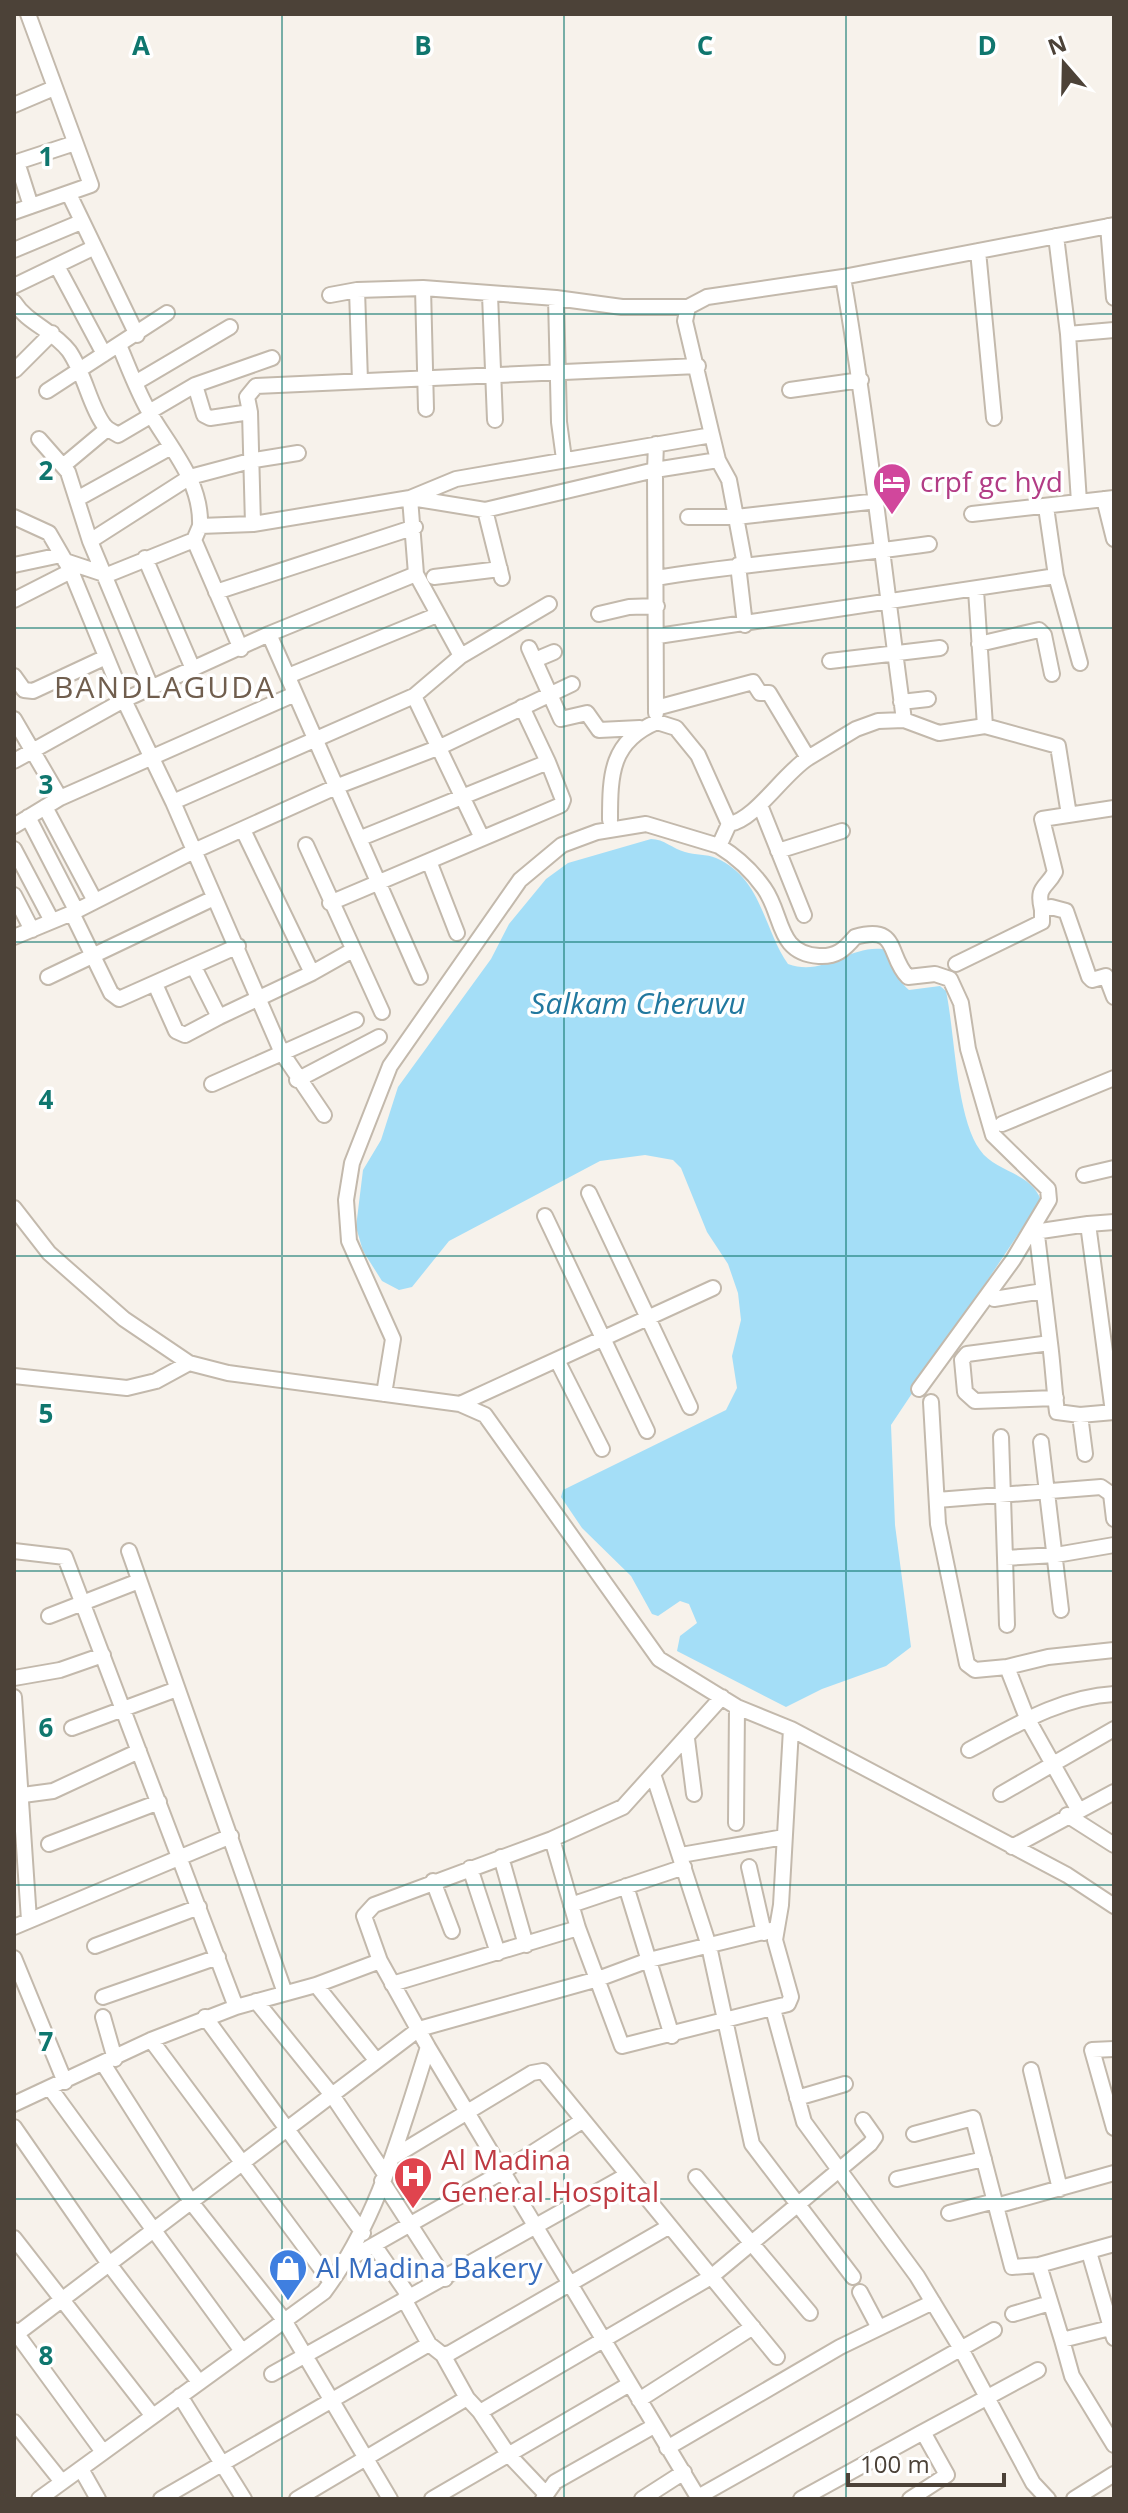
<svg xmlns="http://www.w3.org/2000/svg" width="1128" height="2513" font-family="'Open Sans',sans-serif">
	<rect width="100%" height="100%" fill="#f7f2eb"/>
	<!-- water -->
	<path fill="#a4def7" d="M651,839c13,0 22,10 34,13 10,3 22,2 31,6 46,20 47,70 72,106 37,13 60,-19 95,-15 13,13 12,30 26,41l31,-4 6,5c9,42 10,126 34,159 16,23 50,21 61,50l-150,225 4,100 16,122 -25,19 -64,23 -36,18 -109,-56 3,-15 17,-13 -8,-19 -9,-3 -22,15 -6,-2 -21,-38 -49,-48 -21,-31 2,-7 163,-80 11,-22 -5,-32 9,-36 -3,-27 -10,-29 -21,-32 -26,-64 -8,-8 -28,-5 -45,6 -151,80 -37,46 -13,3 -17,-9 -19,-30 -7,-24 7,-57 18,-30 17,-53 93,-128 18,-35 37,-45 22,-16z"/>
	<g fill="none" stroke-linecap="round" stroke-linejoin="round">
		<defs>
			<path id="minor" d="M14,105l40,-17
				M17,162l14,44
				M14,163l61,-20
				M69,194l68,141
				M14,212l77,-27 -63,-171
				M1108,226l6,72
				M1056,236l12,98 11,168
				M14,250l67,-28
				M978,251l16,167
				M57,266l47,88
				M843,277l271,-52
				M14,286l79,-38
				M423,288l3,121
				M357,290l3,91
				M330,295l27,-5 66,-2 133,10 66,9h66l19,-10 136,-20c25,147 41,295 61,443
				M490,295l5,125
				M556,298l3,124 5,37
				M14,302c14,22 38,27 55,49 16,23 21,56 35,74 4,6 9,6 14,10l34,-20
				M1068,334l46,-4
				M119,345c9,21 17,43 28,63 21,38 55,72 53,118
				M15,370l37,-37
				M135,383l95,-56
				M195,385l77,-27
				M790,390l71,-10
				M47,391l120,-78
				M149,412l46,-27 9,30 6,3 40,-6 3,112
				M250,412l-3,-15 9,-11 442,-20
				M39,439l29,33 22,69 61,146
				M718,460l11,20 16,85
				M64,465l43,-36
				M410,498l46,-19 256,-44 -27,-114 3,-14
				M411,498l74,12 170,-40 1,-26
				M77,499l94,-52
				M1104,499l10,40
				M1046,507l10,69
				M485,510l17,68
				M972,514l142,-16
				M14,517l35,16 22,38 53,129 49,102 109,251 74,-33
				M688,517h48l142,-16
				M194,540l47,109
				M90,541l100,-64 64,-17 44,-7
				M145,558l48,111
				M65,561l42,14 87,-35 6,-14 53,-2 157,-26 6,76 45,82
				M14,565l47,-10
				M738,565l7,60
				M434,577l66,-8
				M656,578c91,-15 182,-21 273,-34
				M976,590l9,136
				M216,592l199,-65
				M14,600l57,-29
				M599,614l30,-7 28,-1
				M269,634l147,-60
				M658,636l398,-60 24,87
				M979,644l60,-14 5,5 8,39
				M529,648l32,71 26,-6 12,17 41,-2
				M535,660l19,-8
				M830,661l110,-13
				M14,676l10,14 9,1 73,-34
				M288,676l149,-61
				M414,696l68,142
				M901,702l27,-3
				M522,707l26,55
				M656,708l97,-26 7,11h9l39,65 48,-29 22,-8 26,-1 35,13 46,-7 73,20 11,69
				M656,713l-1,-243 63,-10 -6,-25
				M14,719l46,79
				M14,761l110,-61 145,-66 151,343
				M173,802l241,-106 47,-40 88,-52
				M760,805l44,110
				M45,807l50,94
				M1114,808l-72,11 13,53c-9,17 -19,14 -13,38l9,-3 15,4 23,66 3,3 14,-4 8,21
				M28,817l48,93
				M610,820c0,-46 1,-79 47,-98l19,6 22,27 31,69c26,-4 54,-50 79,-66
				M729,824l-10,22c18,11 33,25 45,42 20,28 12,65 55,68 17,1 25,-6 36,-19 45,-13 32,19 53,40l27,-3 15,5 11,24 7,46 25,86 55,54 1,11 -36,60 -94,129
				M14,826l46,-28 235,-104
				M306,845l76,167
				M14,849l38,72
				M778,851l64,-20
				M429,861l28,72
				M14,895l18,35
				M330,903l231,-98 2,-5 -15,-38 -187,76
				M72,913l39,80 8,6 119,-53
				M14,937l58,-24 122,-62 144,-65 102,-39 132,-63
				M956,964l86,-42v-12
				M312,973l39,-22
				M48,977l166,-79
				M155,984l21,47 9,4 34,-18 -25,-50
				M219,1017l93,-44 -69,-143
				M297,1080l82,-43
				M212,1084l70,-31 42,62
				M1002,1124l112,-46
				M1084,1175l30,-7
				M589,1193l101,214
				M14,1208l35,45 75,66 65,44 39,10 232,31 25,11 174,244 78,48 54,22 276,146 47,31
				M545,1216l102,215
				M1088,1224l26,-2
				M994,1299l49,-8
				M1050,1343l-13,-108 4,-4 47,-7 25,188
				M557,1360l45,89
				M14,1376l113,12 29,-7 33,-18
				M384,1394l9,-55 -44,-98 -3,-41 6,-37 38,-97 130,-186 42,-35 35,-13 49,-8 73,22
				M1056,1398l-81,3 -10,-9 -3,-32 5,-6 83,-11c3,23 4,46 7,69l23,3 34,-3
				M931,1402l7,122 29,140 8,6 32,-3 41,-10 66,-7
				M460,1404l253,-116
				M1080,1415l5,39
				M1001,1437l4,121 51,-3 58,-10
				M1041,1442l20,168
				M937,1500l164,-13 10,7 3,25
				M14,1551l51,6 171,450 80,-22 64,-24
				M129,1551l156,442
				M1005,1558l2,67
				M49,1616l90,-35
				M1007,1667l20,51 51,91
				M14,1678l46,-8 43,-15
				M14,1697l15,223
				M72,1728l105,-39
				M687,1739l7,55
				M969,1750c47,-25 92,-53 145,-56
				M654,1777l55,169 43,198 101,133
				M1001,1794l113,-65
				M23,1795l30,-4 86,-40
				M1067,1815l47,30
				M736,1823l1,-116
				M552,1839l26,89 44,118 166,-42 3,-7 -16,-57 6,-35 10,-176
				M49,1844l110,-42
				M1012,1847l102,-55
				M681,1855l103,-18
				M501,1857l25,88
				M749,1867l15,66
				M470,1868l28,85
				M433,1881l19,50
				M626,1886l46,150
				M571,1905l113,-38
				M14,1927l217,-91
				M95,1946l104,-39
				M14,1958l51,124
				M392,1984l186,-56
				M316,1985l60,75
				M103,1997l115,-40
				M256,2001l76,94 53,79
				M773,2009l31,113 113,154 43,71 73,136 15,16
				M103,2017l12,42
				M205,2017l158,216
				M151,2040l180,242
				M1114,2049l-22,1 22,78
				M104,2065l87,137 93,118 106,179
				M1031,2070l29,119
				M50,2088l192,263
				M797,2098l48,-14
				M14,2104l137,-64 85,-33
				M14,2127l95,137 90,118
				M914,2134l59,-16 23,88 118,-33
				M393,2157l139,-84 11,-2 234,286
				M696,2177l114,136
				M897,2179l87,-20
				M382,2181l63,98
				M996,2206l16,61 27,-2 75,-21
				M949,2213l46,-12
				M14,2238l138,177
				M374,2245l35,51
				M1089,2252l25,86
				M349,2259l155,-88 78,-50
				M1039,2265l23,75 52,-13
				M860,2292l19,36
				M404,2299l25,45
				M1013,2314l37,-11
				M14,2330l89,122
				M14,2336l405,-307 179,-50 51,-19 126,-31
				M1062,2340l10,36 42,69
				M443,2355l24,43
				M272,2374l353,-198
				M180,2396l64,103
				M639,2400l114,-73
				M480,2412l28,42 37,39
				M14,2422l48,60
				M667,2448l173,-101 93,-45
				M81,2469l17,30
				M698,2497l296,-167
				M39,2499l285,-207c54,-72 77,-161 104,-245
				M161,2499l268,-155 14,11 7,-2 220,-127
				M297,2499l170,-101 13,14 231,-135 159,-133 5,-7 -12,-17
				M432,2499l196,-114
				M543,2499l12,-17 99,-56
				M642,2499l42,-27
				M699,2499l-271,-452 -48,-86 -16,-45 10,-11 178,-66 71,-32 99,-110
				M801,2499l122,-67
				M910,2499l37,-24 -24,-43 115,-62
				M1074,2499l40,-25"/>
		</defs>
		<!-- minor casing -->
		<use href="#minor" stroke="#c3b9ac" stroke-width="18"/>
		<!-- minor -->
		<use href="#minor" stroke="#fff" stroke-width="14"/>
	</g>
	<!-- grid -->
	<path fill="none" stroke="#0f766e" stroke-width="2" stroke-opacity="0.55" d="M282,14v2485M564,14v2485M846,14v2485M14,314h1100M14,628h1100M14,942h1100M14,1256h1100M14,1571h1100M14,1885h1100M14,2199h1100"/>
	<!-- icons -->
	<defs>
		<symbol id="hotel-pin" viewBox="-11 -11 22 30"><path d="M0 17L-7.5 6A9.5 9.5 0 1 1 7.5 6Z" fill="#d1479c" stroke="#fff"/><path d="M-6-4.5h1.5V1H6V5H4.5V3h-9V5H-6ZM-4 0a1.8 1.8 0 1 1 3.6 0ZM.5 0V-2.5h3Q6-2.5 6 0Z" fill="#fff"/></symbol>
		<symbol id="hospital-pin" viewBox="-11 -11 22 30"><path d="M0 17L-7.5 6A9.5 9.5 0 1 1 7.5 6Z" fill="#e0444e" stroke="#fff"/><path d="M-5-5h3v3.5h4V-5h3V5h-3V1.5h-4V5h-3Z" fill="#fff"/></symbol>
		<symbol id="shop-pin" viewBox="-11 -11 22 30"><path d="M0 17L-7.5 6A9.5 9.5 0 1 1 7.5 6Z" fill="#3f7fe0" stroke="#fff"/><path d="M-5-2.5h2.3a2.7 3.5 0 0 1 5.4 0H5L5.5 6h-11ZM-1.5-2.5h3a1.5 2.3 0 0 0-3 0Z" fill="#fff"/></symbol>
	</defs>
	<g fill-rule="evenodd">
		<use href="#hotel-pin" x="870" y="460" width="44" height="60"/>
		<use href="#hospital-pin" x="391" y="2154" width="44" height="60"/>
		<use href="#shop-pin" x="266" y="2246" width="44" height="60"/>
	</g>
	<g text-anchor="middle" stroke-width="7" stroke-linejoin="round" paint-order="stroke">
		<!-- hotel labels -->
		<g font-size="28" fill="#b23c85" stroke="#fff" text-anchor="start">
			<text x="920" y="492">crpf gc hyd</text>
		</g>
		<!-- health labels -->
		<g font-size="28" fill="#be3a42" stroke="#fff" text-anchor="start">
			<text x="441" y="2170">Al Madina<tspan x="441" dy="32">General Hospital</tspan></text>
		</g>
		<!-- shop labels -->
		<g font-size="28" fill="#366cbe" stroke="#fff" text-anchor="start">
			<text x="316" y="2278">Al Madina Bakery</text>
		</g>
		<!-- neighbourhood labels -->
		<g font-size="30" letter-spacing="2" fill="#705e4e" stroke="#fff">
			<text x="165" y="698">BANDLAGUDA</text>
		</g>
		<!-- water labels -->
		<g font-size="30" font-style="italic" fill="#21789f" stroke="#fff">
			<text x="638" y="1014">Salkam Cheruvu</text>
		</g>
	</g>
	<g font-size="26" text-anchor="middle" font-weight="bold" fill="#0f766e" stroke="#fff" stroke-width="7" stroke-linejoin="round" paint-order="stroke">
		<text x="141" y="55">A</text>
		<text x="423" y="55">B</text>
		<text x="705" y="55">C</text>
		<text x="987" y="55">D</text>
		<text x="46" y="166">1</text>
		<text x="46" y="480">2</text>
		<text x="46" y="794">3</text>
		<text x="46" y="1109">4</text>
		<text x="46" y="1423">5</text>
		<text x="46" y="1737">6</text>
		<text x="46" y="2051">7</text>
		<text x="46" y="2365">8</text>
	</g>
	<!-- border -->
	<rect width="1128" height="2513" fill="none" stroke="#4c4238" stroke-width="32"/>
	<!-- north arrow -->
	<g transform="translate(1064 64) rotate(340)" stroke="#ffffff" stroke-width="6" paint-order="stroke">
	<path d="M0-6L14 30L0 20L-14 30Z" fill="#4c4238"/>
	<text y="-12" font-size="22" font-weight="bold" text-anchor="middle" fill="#4c4238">N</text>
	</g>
	<!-- scale -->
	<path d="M848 2473v12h156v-12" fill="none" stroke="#4c4238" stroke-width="4"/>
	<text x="860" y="2473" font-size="24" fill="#4c4238" stroke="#ffffff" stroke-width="6" paint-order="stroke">100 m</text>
</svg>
